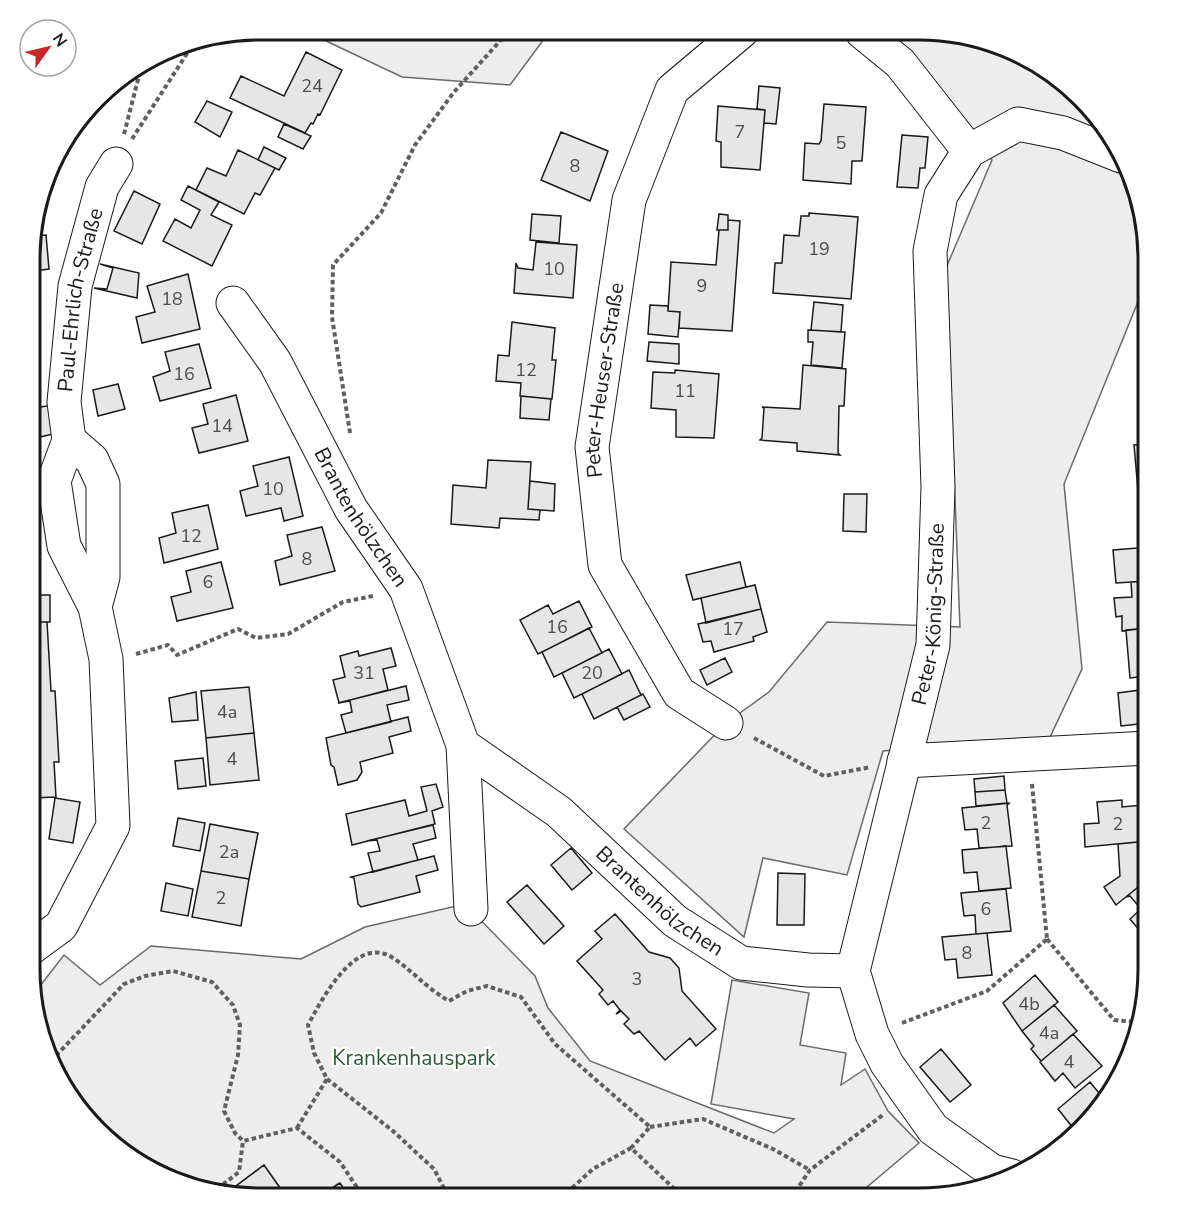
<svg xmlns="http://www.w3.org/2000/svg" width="1178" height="1228" font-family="'Nunito Sans',sans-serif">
	<rect width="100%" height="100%" fill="#fff"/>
	<!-- built -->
	<path fill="#ededed" stroke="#6a6a6a" stroke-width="1.5" d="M303,30l247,1 -40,54 -108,-8z
		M912,32h36l85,29 76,71 27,54 12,59v32l-84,207 18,185 -32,68 -167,14 -36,124 -84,-17 -19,79 -120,-108 102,-106 43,-31 58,-70 133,5 -14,-359 46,-108 -95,-115z
		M465,904l70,72 13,32 42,53 184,72 20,-14 -83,-15 21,-124 77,13 -9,52 46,8 -5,32 24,-16 23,42 31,32 -65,55h-504l-11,-15 -22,15h-30l-23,-33 -36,27 -83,-25 -76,-71 -27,-54 -9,-47 31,-40 36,30 51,-39 150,13 64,-32z"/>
	<!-- building -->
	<path fill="#e6e6e6" stroke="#1a1a1a" stroke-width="1.5" d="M306,52l36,18 -22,45 -2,-1 -5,10 -2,-1 -6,10 -75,-35 11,-22 43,20z
		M759,86l21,2 -4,36 -12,-1 1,-13 -8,-1z
		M207,101l25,11 -12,25 -25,-15z
		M824,104l42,3 -4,54h-10l-1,23 -48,-4 2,-37 14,1 2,-3z
		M718,106l47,4 -5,60 -39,-3v-25l-5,-1z
		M284,124l27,12 -8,13 -25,-12z
		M561,132l47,19 -18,50 -49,-21z
		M902,135l26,2 -3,31h-5l-2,20 -21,-1z
		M264,147l22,11 -7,12 -21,-10z
		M238,150l37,18 -15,27 -5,-2 -11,21 -48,-24 11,-22 19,8z
		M188,186l31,16 -8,13 21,10 -20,41 -49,-25 12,-22 16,9 9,-18 -19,-10z
		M134,191l26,13 -18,40 -28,-13z
		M809,213l49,4 -7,82 -78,-6 2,-30h7l2,-28 15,1 2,-20h8z
		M532,214l29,2 -2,27 -29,-3z
		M719,214l9,1v15h-11z
		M728,220l12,1 -8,110 -53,-3 1,-16 -12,-1 3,-49 45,3 3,-35h9z
		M46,235l3,34 -15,2v-35z
		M536,242l41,3 -4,53 -59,-5 2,-30 2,5 15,2z
		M100,264l39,9 -2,25 -43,-10 13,1 6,-21z
		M188,274l12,55 -58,14 -6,-26 19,-5 -8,-26z
		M814,302l29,3 -2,27 -30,-2z
		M650,305l18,1v5l12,1 -2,25 -30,-3z
		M512,322l43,6 -3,32h4l-4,39 -32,-3 1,-13 -25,-2 2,-26 11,1z
		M808,330l37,2 -3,36 -31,-3 2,-23h-5z
		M34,333l5,30h-5z
		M649,342l30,2v20l-32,-3z
		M199,344l12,44 -51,13 -7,-24 17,-6 -5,-19z
		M803,365l43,4 -2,37h-5l-1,47 2,2 -43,-4v-8l-37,-3 2,-2 2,-30 -2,-1 38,2z
		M675,370l44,4 -5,64 -38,-1v-27l-25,-2 2,-36 22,1z
		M118,384l7,25 -27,7 -5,-26z
		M236,395l12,46 -49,12 -7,-25 16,-4 -5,-20z
		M521,396l30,3 -2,21 -29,-2z
		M54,405l4,28 -23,5 -2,-30z
		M1148,444v57l-9,1 -5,-57z
		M289,457l14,59 -19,5 -3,-13 -35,8 -6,-25 18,-5 -5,-20z
		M488,460l43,2 -3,47 12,1 -1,10 -39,-2 -1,10 -48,-4 2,-39 33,3z
		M530,481l25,3 -1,27 -26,-2z
		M844,494h23l-1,38 -23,-1z
		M208,505l10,44 -54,14 -5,-25 17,-5 -4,-20z
		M322,527l13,44 -55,14 -5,-24 17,-5 -5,-21z
		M1148,533v15h-10v-14z
		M1138,548h10v33l-32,2 -3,-33z
		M221,562l12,46 -56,13 -6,-24 20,-5 -5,-21z
		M740,562l6,25 -53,13 -7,-25z
		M1148,581v47l-26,3v-15l-6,1 -2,-19 18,-1 -1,-15z
		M755,585l6,24 -55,14 -5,-25z
		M32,595h18v27h-18z
		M579,601l13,26 -54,27 -18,-34 28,-15 5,9z
		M761,609l6,23 -14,5 1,4 -40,11 -3,-11 -8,1 -5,-18z
		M32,622h15l4,69h4l4,71h-5l2,35 -25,1z
		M589,628l13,25 -48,24 -12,-25z
		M1148,628v48l-18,2 -4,-48z
		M391,648l5,18 -13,3 5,21 -49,13 -6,-23 12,-3 -5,-21 18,-5 1,5z
		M609,649l13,25 -48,24 -12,-25z
		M725,658l7,14 -25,13 -7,-15z
		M629,670l12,25 -47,24 -12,-25z
		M1148,676v47l-27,3 -3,-33 22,-3v-13z
		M406,686l3,14 -22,5 4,17 -45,11 -5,-18 11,-3 -2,-11 -12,2z
		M249,687l5,46 -48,5 -5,-47z
		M196,692l2,28 -26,2 -3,-24z
		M643,694l7,13 -26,13 -7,-13z
		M408,717l3,14 -22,6 4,16 -33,9 2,10 -5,8 -19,5 -4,-18 -3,-2 -5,-27z
		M254,733l5,47 -49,5 -4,-47z
		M203,758l3,28 -28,3 -3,-28z
		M1004,776l1,14 -30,2 -1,-13z
		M436,784l7,23 -11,4 3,13 -83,21 -6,-31 59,-14 4,16 18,-5 -6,-24z
		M1005,790l2,13 -31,3 -1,-14z
		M55,798l25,4 -7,41 -24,-4z
		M1122,800v7l21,-2 5,36 -63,6 -1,-23 15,-1 -2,-21z
		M1010,803l-3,2 5,41 -33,2 -2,-19 -12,1 -3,-22z
		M178,818l27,5 -5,28 -27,-5z
		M210,824l48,9 -9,46 -48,-8z
		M433,825l3,13 -23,6 5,16 -45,12 -5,-19 12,-2 -3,-11 -10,1z
		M1148,841v38l-32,26 -12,-18 16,-11 -2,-32z
		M1006,846l5,42 -32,3 -2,-19 -13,1 -2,-23z
		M571,848l21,25 -20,17 -21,-25z
		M434,856l4,14 -22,6 4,16 -59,15 -3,-3 -4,-26 -3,-1z
		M201,871l48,8 -8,47 -49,-9z
		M778,873l27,1 -1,51h-27z
		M1148,879v56l-3,2 -15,-18 11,-10 -11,-13 -4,1z
		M166,883l27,6 -5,27 -27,-5z
		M527,885l37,41 -20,18 -37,-42z
		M1006,889l5,42 -35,3 -1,-19 -11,1 -3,-23z
		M615,914l34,38 21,6 9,10 3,23 34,38 -20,17 -6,-8 -25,22 -26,-29 -5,3 -10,-10 5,-5 -8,-8 -5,3 4,-4 -7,-9 -5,4 -9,-11 4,-4 -26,-29 25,-22 -7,-8z
		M987,933l5,42 -34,3 -2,-19 -11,1 -3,-23z
		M1035,975l23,27 -36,29 -19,-28z
		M1054,1005l23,26 -36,30 -10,-12 3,-3 -12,-15z
		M1073,1034l29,32 -27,22 -12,-15 -8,8 -15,-19z
		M941,1049l30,36 -21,17 -30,-35z
		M1090,1082l13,16 -29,31 -16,-20z
		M264,1165l23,33h-42l-17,-6z
		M340,1183l10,15h-33z"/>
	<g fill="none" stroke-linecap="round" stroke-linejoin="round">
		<defs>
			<g id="minor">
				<path d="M862,32l38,31 69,88"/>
				<path id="s1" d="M233,303l42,59 76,147 55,80 57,156 96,67 116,109 66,42 67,7 45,1"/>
				<path d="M69,440l23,20 11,24v93l-8,30"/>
				<path id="s2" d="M726,723l-47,-30 -74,-128 -13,-118 37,-247 43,-110 70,-59"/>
				<path d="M463,745l8,164"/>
				<path d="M904,761l244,-13"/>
				<path id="s3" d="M31,948l30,-22 52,-100 -7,-167 -11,-52 -31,-61 -10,-65 15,-41 -5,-38 11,-116 27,-99 14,-23"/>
				<path id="s4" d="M1012,1176l-20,-5 -59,-42 -46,-65 -15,-30 -19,-63 80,-326 5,-158 -8,-236 11,-56 28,-44 49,-27 45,9 58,23"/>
			</g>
		</defs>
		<!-- minor casing -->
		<use href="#minor" stroke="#1a1a1a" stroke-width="35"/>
		<!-- path -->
		<path stroke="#5f5f5f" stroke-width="4" stroke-dasharray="4.5 3" stroke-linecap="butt" d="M124,134l17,-66
			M132,139l63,-98
			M350,433l-18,-116 1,-52 48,-52 34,-68 39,-53 55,-61
			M136,654l32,-9 9,10 61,-26 18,9 32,-4 55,-32 30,-6
			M754,738l70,38 47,-9
			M1032,784l15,155
			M1047,939l67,81 22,2
			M902,1023l85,-32 60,-52
			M51,1061l73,-77 21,-8 28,-5 39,11 21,23 7,20 -2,30 -14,56 11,22 8,8 54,-13 43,34 24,36
			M327,1079l66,52 41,38 15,29
			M650,1127l53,-8 70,30 37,21
			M297,1128l30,-49 -13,-26 -6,-28c14,-26 48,-92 85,-67 20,13 32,29 56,43l18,-10 20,-5 34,11 34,47 95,83 -19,21 53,50
			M217,1189l22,-17 4,-31
			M561,1198l32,-29 38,-21
			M791,1198l19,-28 74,-56"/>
		<!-- minor -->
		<use href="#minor" stroke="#fff" stroke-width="33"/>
	</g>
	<g text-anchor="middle" stroke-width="4.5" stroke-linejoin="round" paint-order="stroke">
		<!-- number labels -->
		<g font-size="18" fill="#4d4d4d">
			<text x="312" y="92">24</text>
			<text x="740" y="138">7</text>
			<text x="841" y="149">5</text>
			<text x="575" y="172">8</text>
			<text x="819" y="255">19</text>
			<text x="554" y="275">10</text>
			<text x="702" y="292">9</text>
			<text x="172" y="305">18</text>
			<text x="526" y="376">12</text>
			<text x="184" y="380">16</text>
			<text x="685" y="397">11</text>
			<text x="222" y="432">14</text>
			<text x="273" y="495">10</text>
			<text x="191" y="542">12</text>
			<text x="307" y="565">8</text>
			<text x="208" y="588">6</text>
			<text x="557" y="633">16</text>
			<text x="733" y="635">17</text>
			<text x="364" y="679">31</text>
			<text x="592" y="679">20</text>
			<text x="227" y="718">4a</text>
			<text x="232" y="765">4</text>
			<text x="986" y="829">2</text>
			<text x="1118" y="830">2</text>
			<text x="229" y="858">2a</text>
			<text x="221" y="904">2</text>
			<text x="986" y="915">6</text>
			<text x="967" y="959">8</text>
			<text x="637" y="985">3</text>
			<text x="1029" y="1010">4b</text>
			<text x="1049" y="1039">4a</text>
			<text x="1069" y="1068">4</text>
		</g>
		<!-- street labels -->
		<g font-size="21" fill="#1a1a1a" stroke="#fff">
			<text dy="7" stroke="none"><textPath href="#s3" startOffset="690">Paul-Ehrlich-Straße</textPath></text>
			<text dy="7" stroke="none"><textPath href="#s2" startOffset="390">Peter-Heuser-Straße</textPath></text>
			<text dy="7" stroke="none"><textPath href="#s1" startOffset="250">Brantenhölzchen</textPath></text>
			<text dy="7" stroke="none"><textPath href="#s4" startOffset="638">Peter-König-Straße</textPath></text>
			<text dy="7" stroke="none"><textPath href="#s1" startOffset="753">Brantenhölzchen</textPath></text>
		</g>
		<!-- park labels -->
		<g font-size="21" fill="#2b5a34" stroke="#fff">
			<text x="414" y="1065">Krankenhauspark</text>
		</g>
	</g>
	<!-- crop -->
	<path d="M0 0H1178V1228H0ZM259 40H919A219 219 0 0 1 1138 259V969A219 219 0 0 1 919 1188H259A219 219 0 0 1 40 969V259A219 219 0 0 1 259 40Z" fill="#fff" fill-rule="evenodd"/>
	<path fill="none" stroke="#1a1a1a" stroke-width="3" d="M259 40H919A219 219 0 0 1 1138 259V969A219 219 0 0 1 919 1188H259A219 219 0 0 1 40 969V259A219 219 0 0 1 259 40Z"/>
	<!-- north arrow -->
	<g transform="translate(48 48) rotate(56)"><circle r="28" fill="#ffffff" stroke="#a3a3a3" stroke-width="1.5"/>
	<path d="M0-4.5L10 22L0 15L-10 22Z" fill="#c62828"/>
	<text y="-9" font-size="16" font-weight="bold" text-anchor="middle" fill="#1a1a1a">N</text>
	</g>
</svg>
